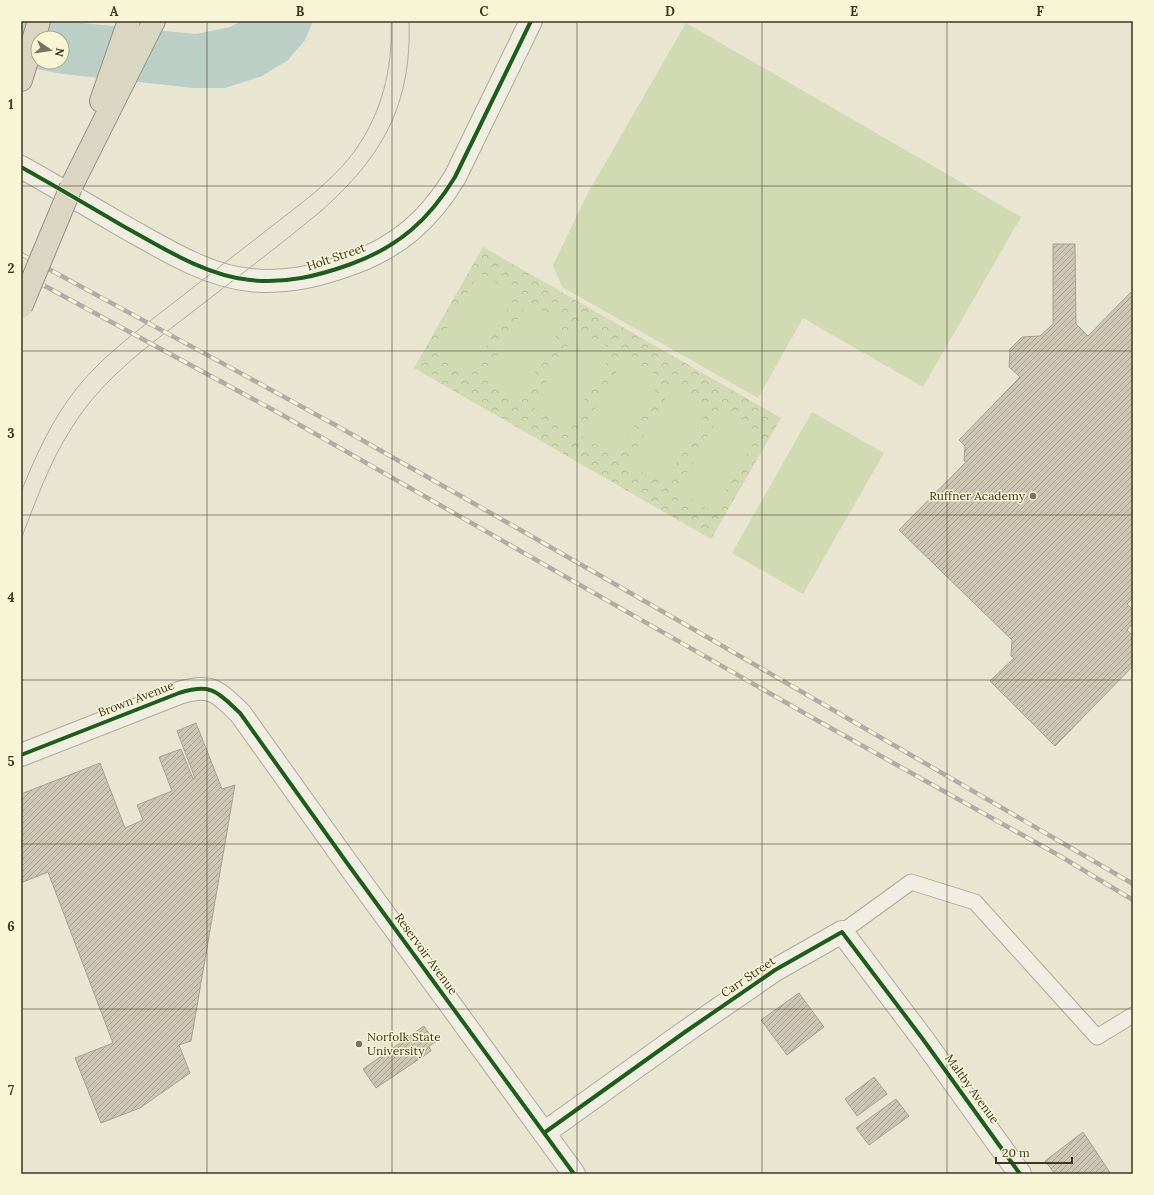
<svg xmlns="http://www.w3.org/2000/svg" width="1154" height="1195" font-family="Lora,serif">
	<defs>
		<pattern id="forest-crowns" width="20" height="18" patternUnits="userSpaceOnUse"><rect width="20" height="18" fill="#d1dab2"/><path d="M2 6a3 3 0 1 1 6 0M12 15a3 3 0 1 1 6 0" fill="none" stroke="#b4bc99"/></pattern>
		<pattern id="building-hatch" width="6" height="6" patternUnits="userSpaceOnUse"><rect width="6" height="6" fill="#ccc5b1"/><path d="M-1 1l2-2M0 6l6-6M5 7l2-2" fill="none" stroke="#a7a18f"/></pattern>
	</defs>
	<rect width="100%" height="100%" fill="#e8e5d0"/>
	<!-- forest -->
	<path fill="url(#forest-crowns)" d="M483,247l298,171 -70,121 -297,-171z"/>
	<!-- pitch -->
	<path fill="#d1dab2" d="M686,23l335,194 -98,170 -120,-69 -45,80 -196,-111 -9,-22 35,-72z
		M479,273l37,21 -45,78 -37,-21z
		M528,301l36,21 -45,78 -36,-21z
		M577,329l36,21 -45,78 -36,-21z
		M625,357l37,21 -45,78 -37,-21z
		M673,385l37,21 -45,78 -37,-21z
		M812,412l72,41 -81,141 -71,-41z
		M721,413l37,21 -45,78 -36,-21z"/>
	<!-- water -->
	<path fill="#bbcfc6" fill-rule="evenodd" d="M21,21h40l135,13 34,-7 11,-6h72l-8,19 -17,20 -26,16 -37,12h-31l-131,-14 -42,-8zM38,38h24v24h-24z"/>
	<!-- building -->
	<path fill="url(#building-hatch)" stroke="#a9a18f" d="M1053,244h22l1,80 12,12 43,-44 2,2v304l-6,6 6,6v13l-6,7 6,6v30l-78,80 -65,-65 24,-23 -3,-2 1,-16 -113,-110 67,-68 -2,-1 1,-15 -6,-6 61,-63 -11,-10 1,-18 12,-12 18,-1 13,-12z
		M196,723l26,66 13,-4 -44,256 -12,4 11,28 -50,35 -39,15 -26,-65 38,-15 -65,-171 -25,10 -2,-5v-83l79,-31 25,65 18,-8 -6,-15 35,-14 -13,-34 22,-8 12,30 2,-1 -18,-47z
		M799,993l25,34 -37,28 -26,-35z
		M424,1026l11,16 -6,4 2,5 -55,37 -13,-19z
		M874,1077l13,17 -30,22 -12,-17z
		M896,1099l13,17 -40,29 -13,-17z
		M1083,1132l28,42h-56l-10,-13z"/>
	<g fill="none" stroke-linecap="round" stroke-linejoin="round">
		<defs>
			<path id="lane" d="M842,932l69,-50 64,20 122,135 36,-22"/>
			<path id="street" d="M21,167c34,19 68,39 102,59 38,21 83,50 127,54 35,4 68,-4 101,-16 47,-17 78,-44 104,-87l76,-156
				M21,755l158,-62c10,-3 22,-6 31,-3 11,3 22,16 30,23l107,150 227,311
				M544,1133l141,-101 90,-62 67,-38 80,106 98,136"/>
			<path id="highway" d="M21,80l18,-59
				M101,101l28,-80
				M71,187l83,-166"/>
		</defs>
		<!-- lane casing -->
		<use href="#lane" stroke="#aeaa98" stroke-width="17"/>
		<!-- street casing -->
		<use href="#street" stroke="#aeaa98" stroke-width="24"/>
		<!-- highway casing -->
		<use href="#highway" stroke="#938f7f" stroke-width="24"/>
		<!-- lane -->
		<use href="#lane" stroke="#f0eee2" stroke-width="15"/>
		<!-- street -->
		<use href="#street" stroke="#f0eee2" stroke-width="22"/>
		<!-- highway -->
		<use href="#highway" stroke="#dbd6c1" stroke-width="22"/>
		<!-- tram -->
		<path stroke="#afada2" stroke-width="1" d="M21,492c18,-44 37,-86 71,-121 23,-24 50,-44 76,-64 35,-27 69,-54 104,-81 32,-25 68,-50 90,-86 22,-36 31,-77 29,-119
			M21,539c15,-38 28,-76 50,-110 29,-48 73,-80 116,-113 45,-35 91,-69 134,-105 61,-54 91,-106 88,-190"/>
		<defs>
			<path id="rail" d="M21,254c105,57 211,114 316,172 267,150 531,304 796,458
				M21,273l256,139 543,310 240,134 73,44"/>
		</defs>
		<!-- rail casing -->
		<use href="#rail" stroke="#afada2" stroke-width="4.5"/>
		<!-- rail -->
		<use href="#rail" stroke="#f8f5d7" stroke-width="3" stroke-dasharray="9" stroke-linecap="butt"/>
		<defs>
			<path id="highway-bridge" d="M21,307l50,-120"/>
		</defs>
		<!-- highway-bridge casing -->
		<use href="#highway-bridge" stroke="#938f7f" stroke-width="24" stroke-linecap="butt"/>
		<!-- highway-bridge -->
		<use href="#highway-bridge" stroke="#dbd6c1" stroke-width="22"/>
		<defs>
			<path id="cycleway" d="M21,167c34,19 68,39 102,59 38,21 83,50 127,54 35,4 68,-4 101,-16 47,-17 78,-44 104,-87l76,-156
				M21,755l158,-62c10,-3 22,-6 31,-3 11,3 22,16 30,23l107,150 227,311
				M544,1133l141,-101 90,-62 67,-38 80,106 98,136"/>
		</defs>
		<!-- cycleway casing -->
		<use href="#cycleway" stroke="#f8f5d7" stroke-width="6"/>
		<!-- cycleway -->
		<use href="#cycleway" stroke="#1b5e20" stroke-width="4"/>
	</g>
	<!-- grid -->
	<path fill="none" stroke="#3e341f" stroke-width="1" stroke-opacity="0.55" d="M207,21v1153M392,21v1153M577,21v1153M762,21v1153M947,21v1153M21,186h1112M21,351h1112M21,515h1112M21,680h1112M21,844h1112M21,1009h1112"/>
	<!-- markers -->
	<g fill="#7a725d" stroke="#f8f5d7" stroke-width="1.5">
		<circle cx="1033" cy="496" r="4"/>
		<circle cx="359" cy="1044" r="4"/>
	</g>
	<g text-anchor="middle" stroke-width="3" stroke-linejoin="round" paint-order="stroke">
		<!-- street labels -->
		<g font-size="12" fill="#3e341f" stroke="#f8f5d7">
			<text transform="translate(336 257) rotate(-19)" y="4">Holt Street</text>
			<text transform="translate(136 699) rotate(-21)" y="4">Brown Avenue</text>
			<text transform="translate(426 954) rotate(54)" y="4">Reservoir Avenue</text>
			<text transform="translate(748 977) rotate(-34)" y="4">Carr Street</text>
			<text transform="translate(972 1089) rotate(54)" y="4">Maltby Avenue</text>
		</g>
		<!-- poi labels -->
		<g font-size="12" fill="#3e341f" stroke="#f8f5d7" text-anchor="end">
			<text x="1025" y="500">Ruffner Academy</text>
			<text x="367" y="1041" text-anchor="start">Norfolk State<tspan x="367" dy="14">University</tspan></text>
		</g>
	</g>
	<!-- border -->
	<rect width="1154" height="1195" fill="none" stroke="#f8f5d7" stroke-width="44"/>
	<!-- north arrow -->
	<g transform="translate(50 50) rotate(103)"><circle r="19" fill="#f8f5d7" stroke="#aea88d"/>
	<path d="M0-3L7 15L0 10L-7 15Z" fill="#7a725d"/>
	<text y="-6" font-size="11" font-weight="bold" text-anchor="middle" fill="#3e341f">N</text>
	</g>
	<!-- scale -->
	<path d="M996 1157v6h76v-6" fill="none" stroke="#3e341f" stroke-width="2"/>
	<text x="1002" y="1157" font-size="12" fill="#3e341f" stroke="#f8f5d7" stroke-width="3" paint-order="stroke">20 m</text>
	<rect x="22" y="22" width="1110" height="1151" fill="none" stroke="#3e341f" stroke-width="1.5"/>
	<g font-size="13" text-anchor="middle" font-weight="bold" fill="#3e341f">
		<text x="114" y="16">A</text>
		<text x="300" y="16">B</text>
		<text x="484" y="16">C</text>
		<text x="670" y="16">D</text>
		<text x="854" y="16">E</text>
		<text x="1040" y="16">F</text>
		<text x="11" y="109">1</text>
		<text x="11" y="273">2</text>
		<text x="11" y="438">3</text>
		<text x="11" y="602">4</text>
		<text x="11" y="766">5</text>
		<text x="11" y="931">6</text>
		<text x="11" y="1095">7</text>
	</g>
</svg>
